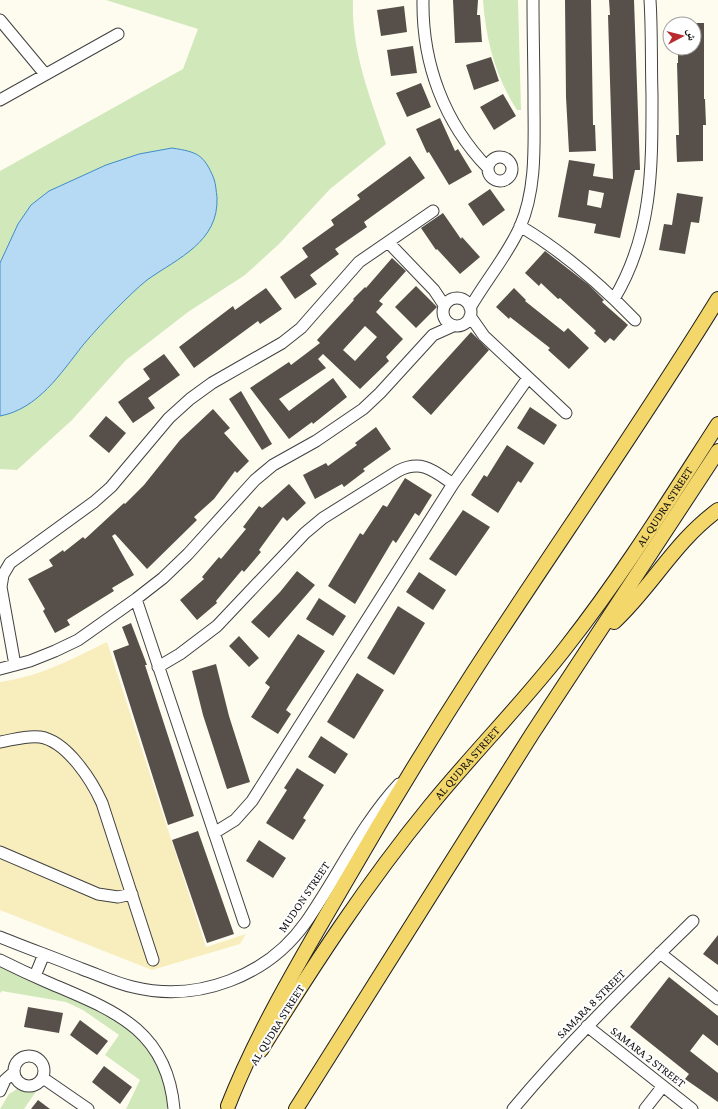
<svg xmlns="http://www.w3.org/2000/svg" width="718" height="1109" font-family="'Crimson Pro','Noto Naskh Arabic',serif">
	<rect width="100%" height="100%" fill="#fefcef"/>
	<!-- green -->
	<path fill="#d0e8ba" d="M106,0h247c-2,51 17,97 33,144l-56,45 -51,55 -34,31 -57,37 -62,48 -54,60 -55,50 -17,-1v-298l183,-102 15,-40z
		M483,0h35l3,110h-4c-22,-34 -31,-70 -34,-110z
		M0,958l121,58 37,41 11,50 -3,2h-40l14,-29 -35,-25 14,-20 -36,-25 -17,-8 -64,-11 -2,2z
		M17,1089l20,1 -13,19h-24l9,-15z"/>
	<!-- sand -->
	<path fill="#f8edbd" d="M107,642l99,305 40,-13 -6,10 -88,26 -152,-60v-228c41,-6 70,-22 107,-40z"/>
	<!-- water -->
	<path fill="#b6daf4" stroke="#3f8cc8" d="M172,148c25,4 32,6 42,31 2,6 2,12 3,18 2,45 -39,61 -70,83 -10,8 -20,18 -29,27 -12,12 -24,25 -35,38 -22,28 -45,64 -83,71v-153l18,-39 13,-19 18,-14 57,-26 33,-11z"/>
	<!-- building -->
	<path fill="#564f4a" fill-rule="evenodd" d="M453,0h25l-1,15h3l2,27 -27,1z
		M565,0h26l2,125h2l1,26 -27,1 -3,-55z
		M609,0h25l6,170h-5l-15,68 -26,-5 2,-9 -38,-7 11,-57 26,4 -2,12 20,3 -5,-164h2zM589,190l15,3 -3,15 -14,-3z
		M404,6l3,26 -26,4 -4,-26z
		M694,23h10v76h1l1,26h-3v36l-26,1 -1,-27h3l-2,-72h1v-15h16z
		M413,46l4,27 -26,3 -4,-26z
		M491,57l8,24 -25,9 -8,-25z
		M421,83l10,24 -24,10 -11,-24z
		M503,94l13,22 -22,14 -14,-23z
		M440,118l15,33 3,-2 14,23 -23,13 -20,-33 -2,1 -11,-24z
		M410,156l15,22 -61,44 3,5 -32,22 4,5 -29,21 7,9 -22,15 -15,-22 28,-20 -6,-9 32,-23 -3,-5 29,-21 -3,-4z
		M490,189l15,21 -22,16 -15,-22z
		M677,193l26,4 -4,26 -8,-1 -6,32 -26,-4 5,-26 8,1z
		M443,213l18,26 1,-2 18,20 -20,17 -23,-25 -1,1 -15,-22z
		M545,251l44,34 15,15 -2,2 26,23 -14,16 -4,-3 -5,5 -11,-10 2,-2 -36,-33 -2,1 -17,-16 -2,3 -14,-13z
		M392,258l14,13 -27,30 4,3 -7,8 27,27 -17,18 3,4 -29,28 -37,-35 -5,5 8,9 -47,31 10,12 44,-33 14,19 -34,27 -1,-2 -23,17 -39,-51 39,-26 2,3 29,-22 -3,-3 37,-40 -1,-1 12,-12 1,1zM365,326l12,11 -22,24 -12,-11z
		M416,286l21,21 -21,21 -21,-21z
		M266,288l16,21 -22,15 -2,-3 -64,47 -15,-21 54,-41 2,4z
		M514,288l12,12 -1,1 39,31 4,-4 21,20 -20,21 -21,-19 2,-2 -40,-31 -1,2 -13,-12z
		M471,332l18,18 -58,65 -19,-18z
		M164,354l16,21 -32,23 7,10 -22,15 -15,-21 32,-23 -7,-10z
		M241,391l31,53 -10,6 -33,-51z
		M530,407l27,18 -13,20 -27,-17z
		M213,409l17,19 -6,5 25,28 -12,12 -2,-2 -21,28 -20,18 3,3 -50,49 -32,-35 -3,2 22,39 -22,13 2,3 -47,29 3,5 -15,8 -12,-22 2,-2 -17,-30 25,-13 -4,-6 14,-10 1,2 19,-15 2,2 39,-36 1,1 19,-19 36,-45z
		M106,416l20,17 -17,20 -20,-17z
		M376,427l15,22 -28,20 2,2 -21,16 -2,-3 -27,15 -12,-24 23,-12 2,3 29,-21 -2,-2z
		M507,445l27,18 -13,20 -3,-2 -20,32 -27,-18 13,-20 3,2z
		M405,478l27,17 -13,21 -4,-3 -19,30 -3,-3 -38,64 -27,-18 32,-53 3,2 20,-30 4,2z
		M289,484l17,19 -19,18 -4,-4 -24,33 2,2 -17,20 -2,-2 -26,31 1,2 -20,17 -17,-20 24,-21 -2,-2 17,-20 2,2 25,-30 -3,-2 16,-21 3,2z
		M463,510l27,17 -34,49 -27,-17z
		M297,571l18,14 -46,53 -18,-16 29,-30z
		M419,572l27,18 -13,20 -27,-18z
		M319,598l27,18 -13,20 -27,-17z
		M398,606l27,17 -31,52 -27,-17z
		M131,623l16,42h-2l49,151 -26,9 -55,-174 16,-6 -7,-18z
		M298,634l27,17 -39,59 5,4 -13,20 -27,-17 19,-30 -5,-4z
		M239,636l20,22 -10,9 -20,-21z
		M216,664l13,52 21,66 -23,7 -24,-74 -11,-44z
		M357,673l27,17 -30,49 -27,-17z
		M321,736l27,18 -13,20 -27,-17z
		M297,768l27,17 -21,33 3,2 -13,20 -27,-17 21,-33 -3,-2z
		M198,831l36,103 -27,9 -35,-103z
		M259,840l27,18 -13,20 -27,-17z
		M718,935v30l-15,-11z
		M669,977l49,39v30l-15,-12 -13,17 28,22v29l-33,-23 4,-5 -59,-47z
		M28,1007l35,6 -4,20 -35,-6z
		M80,1020l28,21 -11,14 -27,-20z
		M104,1066l28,21 -12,17 -28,-22z
		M38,1100l12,9h-19z"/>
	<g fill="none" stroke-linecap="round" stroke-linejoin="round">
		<defs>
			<path id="minor" d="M423,0c-1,63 21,123 65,168
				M0,20l45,54
				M0,100l118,-66
				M488 169a12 12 0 1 1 24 0a12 12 0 1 1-24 0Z
				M520,226c44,26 80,58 115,94
				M388,242l46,48 10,15
				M443 312a14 14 0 1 1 28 0a14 14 0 1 1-28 0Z
				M614,299c39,-65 38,-132 38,-204 -1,-32 0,-64 -2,-95
				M470,308c16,-28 37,-52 50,-81 17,-39 14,-84 14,-126 0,-34 -1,-67 -1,-101
				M470,316l14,20 82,77
				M136,599l108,323
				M15,665l-14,-78 2,-12 7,-12 84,-61 17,-15 58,-69 21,-19 22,-16 70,-40 19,-15 58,-66 74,-51
				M158,667l22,-13 37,-28 88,-93 18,-15 75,-47c24,-12 36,0 55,13
				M0,669l30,-8 25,-10 23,-11 58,-41 27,-21 25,-24 67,-74 18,-15 43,-24 47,-32 17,-16 53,-58 20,-9
				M0,742c13,-2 27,-7 40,-5 27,4 52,44 62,66l51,157
				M214,833l21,-13 17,-19 201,-317 75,-106
				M0,852l98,42 20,3 14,-3
				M0,937c27,11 55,21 82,32 17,6 33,14 51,18 65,16 135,-11 173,-65 32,-46 55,-97 93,-138
				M660,953l58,46
				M0,960c16,8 31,15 47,22 65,28 120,46 127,127
				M35,976l9,-22
				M587,1026l105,83
				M14 1071a15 15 0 1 1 30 0a15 15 0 1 1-30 0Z
				M43,1078l45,31
				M0,1091l5,-11 9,-8
				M513,1109c56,-67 118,-127 180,-188
				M645,1109l18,-23"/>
			<g id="major">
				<path d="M614,622c38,-35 60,-80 104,-112"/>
				<path id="s1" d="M261,1050c52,-84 106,-167 169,-244 44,-54 94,-104 137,-160 55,-70 102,-146 151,-222"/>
				<path d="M228,1106c30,-76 73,-147 114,-218 42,-73 86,-145 131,-215 81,-125 167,-247 245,-374"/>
				<path d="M296,1109l236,-375 186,-283"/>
			</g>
		</defs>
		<!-- minor casing -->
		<use href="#minor" stroke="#414141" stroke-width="13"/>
		<!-- major casing -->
		<use href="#major" stroke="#1f1f1f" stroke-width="16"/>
		<!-- minor -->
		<use href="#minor" stroke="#fff" stroke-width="11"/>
		<!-- major -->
		<use href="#major" stroke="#f3d76a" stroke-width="14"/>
	</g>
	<g text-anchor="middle" stroke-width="4" stroke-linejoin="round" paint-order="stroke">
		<!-- street labels -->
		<g font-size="12" fill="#0e0e0e" stroke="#fff">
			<text dy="4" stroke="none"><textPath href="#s1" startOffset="678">AL QUDRA STREET</textPath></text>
			<text dy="4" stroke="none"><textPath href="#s1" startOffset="354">AL QUDRA STREET</textPath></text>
			<text transform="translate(304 897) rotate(-56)" y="4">MUDON STREET</text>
			<text transform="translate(591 1004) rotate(-45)" y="4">SAMARA 8 STREET</text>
			<text transform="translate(277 1025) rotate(-58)" y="4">AL QUDRA STREET</text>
			<text transform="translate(648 1057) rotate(38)" y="4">SAMARA 2 STREET</text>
		</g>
	</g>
	<!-- north arrow -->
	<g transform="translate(682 36) rotate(83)"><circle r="19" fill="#ffffff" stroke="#9f9f9f"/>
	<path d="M0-3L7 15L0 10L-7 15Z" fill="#b92b2c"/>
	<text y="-6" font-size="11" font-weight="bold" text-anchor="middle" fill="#0e0e0e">ش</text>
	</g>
</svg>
